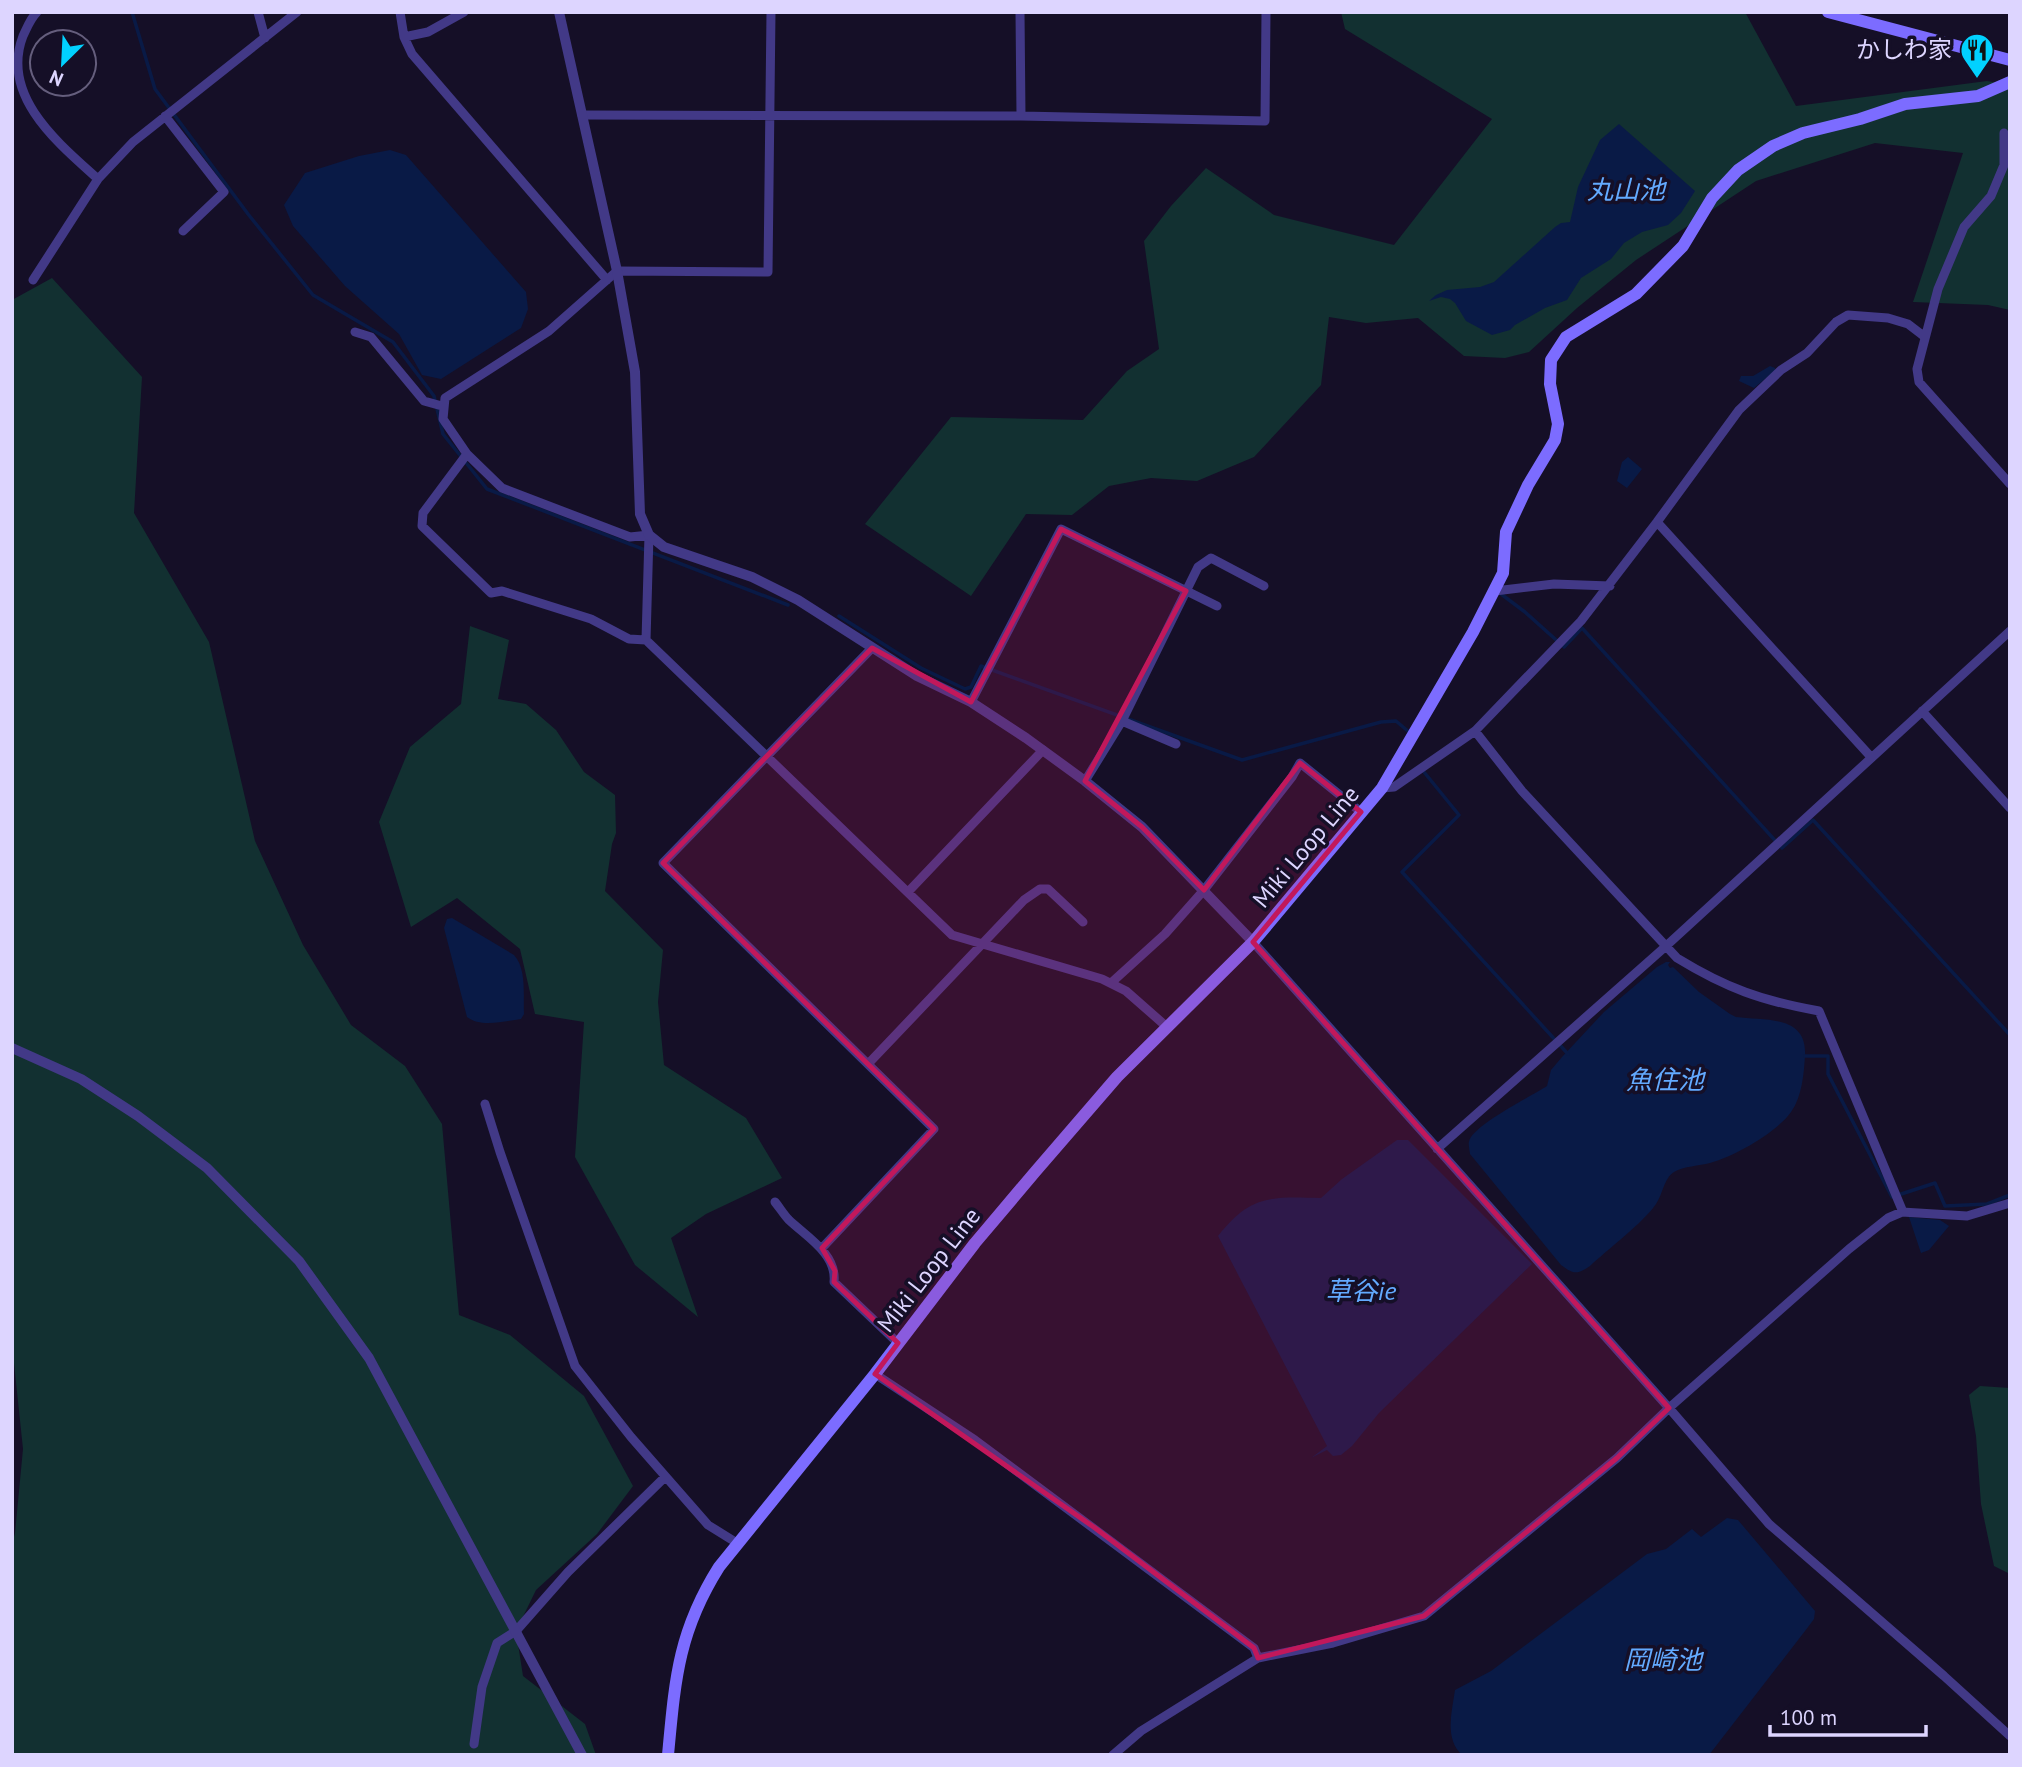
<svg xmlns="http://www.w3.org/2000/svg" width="2022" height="1767" font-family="'PT Sans','Noto Sans JP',sans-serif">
	<rect width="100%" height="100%" fill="#150f27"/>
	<!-- green -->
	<path fill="#123031" d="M1341,12h404l51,94 191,-25 23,4v225l-22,-5 -75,-3 50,-149 -88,-10 -119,38 -120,79 -59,48 -48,44 -24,6 -41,-2 -46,-38 -52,5 -37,-6 -8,68 -67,72 -57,24 -46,-3 -42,8 -37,29 -46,-1 -55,82 -106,-72 86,-107 132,3 44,-49 32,-22 -15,-108 27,-35 35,-38 68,47 120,30 98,-126 -147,-90z
		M52,278l90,99 -8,136 75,129 46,199 48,104 48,80 54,41 37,58 17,191 51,20 74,61 49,90 -36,48 -61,56 -20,41 7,45 62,48 11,31h-584v-211l3,-11 8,-84 -11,-105v-1044z
		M470,626l39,14 -11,59 28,5 30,26 28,42 31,23 1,38 -4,11 -7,47 58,59 -5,52 6,63 82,53 36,60 -76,36 -35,24 27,79 -63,-52 -60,-108 9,-135 -49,-8 -15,-65 -63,-51 -46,29 -32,-105 31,-75 51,-43z
		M1980,1386l30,2v186l-16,-8 -13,-62 -5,-68 -7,-41z"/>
	<!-- water -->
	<path fill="#091a46" d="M1619,124l76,67 -14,22 -13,12 -26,7 -18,11 -13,16 -30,19 -14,22 -22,8 -30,17 -5,5 -18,5 -26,-14 -11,-18 -5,-4 -9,-2 -12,4 7,-6 11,-5 33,-3 14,-5 61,-55 6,-4 9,-1 8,-35 22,-47z
		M390,150l16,5 120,137 2,17 -7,19 -80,51 -19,-4 -23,-41 -54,-48 -52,-60 -9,-21 21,-32 54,-17z
		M1770,366l5,2v3l-21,17 -15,-7 2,-5h12z
		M1628,457l14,12 -15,19 -10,-7 5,-19z
		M452,918l62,37c13,14 9,41 10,59l-3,5c-16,2 -40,9 -54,-2l-23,-89 3,-9z
		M1666,962h4l-2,3 2,3 3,-1 26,25 31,22 6,3c27,4 71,-3 69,38 -1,18 -3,42 -14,57 -15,21 -56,44 -81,51 -11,3 -26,3 -36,9 -10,6 -11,22 -18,32 -12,18 -49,46 -66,62 -13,9 -17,8 -29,-1l-91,-111c0,-1 -2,-11 -1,-12 2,-16 63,-46 78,-56l4,-16 11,-13 42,-45 53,-45z
		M1397,1140h11l124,124 -153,149 -27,33 -11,9 -8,1 -6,-6 -16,8 16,-12 -109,-210c33,-42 53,-39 103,-38l21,-19z
		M1909,1217l31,3 9,6 -20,24 -8,3z
		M1727,1518l11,2 77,91 -1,8 -9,12 -96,124h-247c-18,-17 -10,-43 -7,-65l36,-19 156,-117 19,-5 26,-20 9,8z"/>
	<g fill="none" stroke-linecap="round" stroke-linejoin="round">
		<!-- stream -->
		<path stroke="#091a46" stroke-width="3.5" d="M132,12l23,77 93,125 65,81 80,47 41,54 9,38 44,55 301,116
			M1501,594l24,18 39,35 18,-19 200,220 31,-28 197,215
			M839,616l82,52 44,21 6,-2 10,-21 261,94 139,-38 15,-1 13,11
			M1424,772l35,43 -57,57 166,182
			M1805,1056h23v18l64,123 43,-14 10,23 42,-2 23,-9"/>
		<!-- minor -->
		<path stroke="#423987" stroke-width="9" d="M37,12c-7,7 -10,16 -14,24 -23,60 35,107 75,143
			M258,12l7,26
			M400,12l4,25 8,17 195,226
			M771,12l-3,260 -151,-1 -68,60 -104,67 -2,21 24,35 35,34 128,49 19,-2 -3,105 306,295 150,44 24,12 41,36
			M1020,12l1,104
			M404,37l24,-5 36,-20
			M582,115l439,1 244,5 1,-109
			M165,116l59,76 -41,39
			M2004,133v32l-13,31 -27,31 -26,62 -21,80 2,13 91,102
			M33,280l65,-101 35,-37 164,-130
			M355,332l16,5 53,64 18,5
			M467,454l-44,59 -1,13 69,67 11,-2 89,28 38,20 17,1
			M1657,522l214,235
			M1495,591l59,-7 56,2
			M971,702l90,-173 156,77
			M1922,711l88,97
			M1122,721l54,23
			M1475,731l47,60 155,167c49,30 85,43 142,53l84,201
			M1085,781l37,-60 76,-154 13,-9 53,28
			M1382,788l12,-1 81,-56 106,-110 76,-99 82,-112 42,-40 26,-17 29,-31 12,-7 40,3 20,6 17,13
			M908,892l135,-142
			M1253,942l416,466 100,116 175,152 66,60
			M1111,983l54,-49 39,-44 88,-113 8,-14 61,49
			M868,1064l156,-164 16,-11h8l35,33
			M485,1104l15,48 75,214 56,71 77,88 29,18
			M1437,1149l228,-202 345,-316
			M775,1202c5,6 9,13 14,18 18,17 48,34 45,62l64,61
			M822,1248l112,-119 -271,-266 209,-215
			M875,1374l100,66 279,208 4,10
			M474,1744l8,-57 15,-44 19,-12 52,-59 97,-95
			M1113,1755l28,-24 117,-73 75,-15 91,-27 193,-158 52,-50 180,-159 39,-31 14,-6 65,4 43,-13"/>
		<!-- tertiary -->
		<path stroke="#423987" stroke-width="10" d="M559,12l58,259 18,101 5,142 9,21 15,12 88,30 46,23 119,76 54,26 55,36 59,43 57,46 111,115
			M12,1048l69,31 57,37 69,52 92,93 70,97 213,397"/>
		<!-- secondary -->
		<path stroke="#7c6cff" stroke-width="12" d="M1828,12l182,48
			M668,1755c7,-75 10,-123 51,-188l156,-193 100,-131 60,-71 82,-95 136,-135 129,-154 91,-156 30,-59 3,-41 22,-47 27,-45 3,-16 -8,-40 1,-24 15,-23 70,-43 47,-48 29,-48 26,-28 35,-24 30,-13 57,-14 45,-15 73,-8 32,-14"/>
	</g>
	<!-- marked area -->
	<path fill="#c2185b" fill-opacity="0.2" stroke="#c2185b" stroke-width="5" stroke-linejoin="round" d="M1061,529l125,62 -101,190 57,46 62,63 96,-127 61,49 -108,130 416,466 -52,50 -193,158 -166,42 -4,-10 -159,-120 -220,-154 23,-31 -64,-61 1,-11 -13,-23 112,-119 -271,-266 209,-215 99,54z"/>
	<!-- icons -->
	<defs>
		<symbol id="restaurant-pin" viewBox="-11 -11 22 30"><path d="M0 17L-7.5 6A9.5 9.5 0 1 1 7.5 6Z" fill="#01d1ff" stroke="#150f27"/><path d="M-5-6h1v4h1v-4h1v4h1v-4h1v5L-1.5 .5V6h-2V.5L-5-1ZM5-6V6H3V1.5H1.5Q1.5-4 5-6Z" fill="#111"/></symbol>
	</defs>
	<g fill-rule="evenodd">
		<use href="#restaurant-pin" x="1958" y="31" width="38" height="52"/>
	</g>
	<g text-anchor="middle" stroke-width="7" stroke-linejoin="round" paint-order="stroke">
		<!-- poi labels -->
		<g font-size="24" fill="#ddd5ff" stroke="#150f27" text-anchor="end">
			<text x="1952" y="58">かしわ家</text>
		</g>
		<!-- street labels -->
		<g font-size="24" fill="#ddd5ff" stroke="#150f27">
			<text transform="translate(1306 847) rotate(-50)" y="8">Miki Loop Line</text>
			<text transform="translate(929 1270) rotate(-52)" y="8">Miki Loop Line</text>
		</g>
		<!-- water labels -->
		<g font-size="26" font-style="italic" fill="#63aaff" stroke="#150f27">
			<text x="1626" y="199">丸山池</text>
			<text x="1665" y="1089">魚住池</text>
			<text x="1361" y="1300">草谷ie</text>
			<text x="1663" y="1669">岡崎池</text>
		</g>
	</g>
	<!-- border -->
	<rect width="2022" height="1767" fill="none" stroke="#ddd5ff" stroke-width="28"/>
	<!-- north arrow -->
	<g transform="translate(63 63) rotate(204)"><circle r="33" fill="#150f27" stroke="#655e7d" stroke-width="2"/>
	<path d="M0-5L12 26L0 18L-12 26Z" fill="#01d1ff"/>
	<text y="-10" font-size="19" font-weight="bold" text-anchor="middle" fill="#ddd5ff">N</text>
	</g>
	<!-- scale -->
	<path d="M1770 1725v10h156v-10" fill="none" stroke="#ddd5ff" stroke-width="3.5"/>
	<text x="1780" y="1725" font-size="21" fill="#ddd5ff" stroke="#150f27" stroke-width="5" paint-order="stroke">100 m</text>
</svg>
